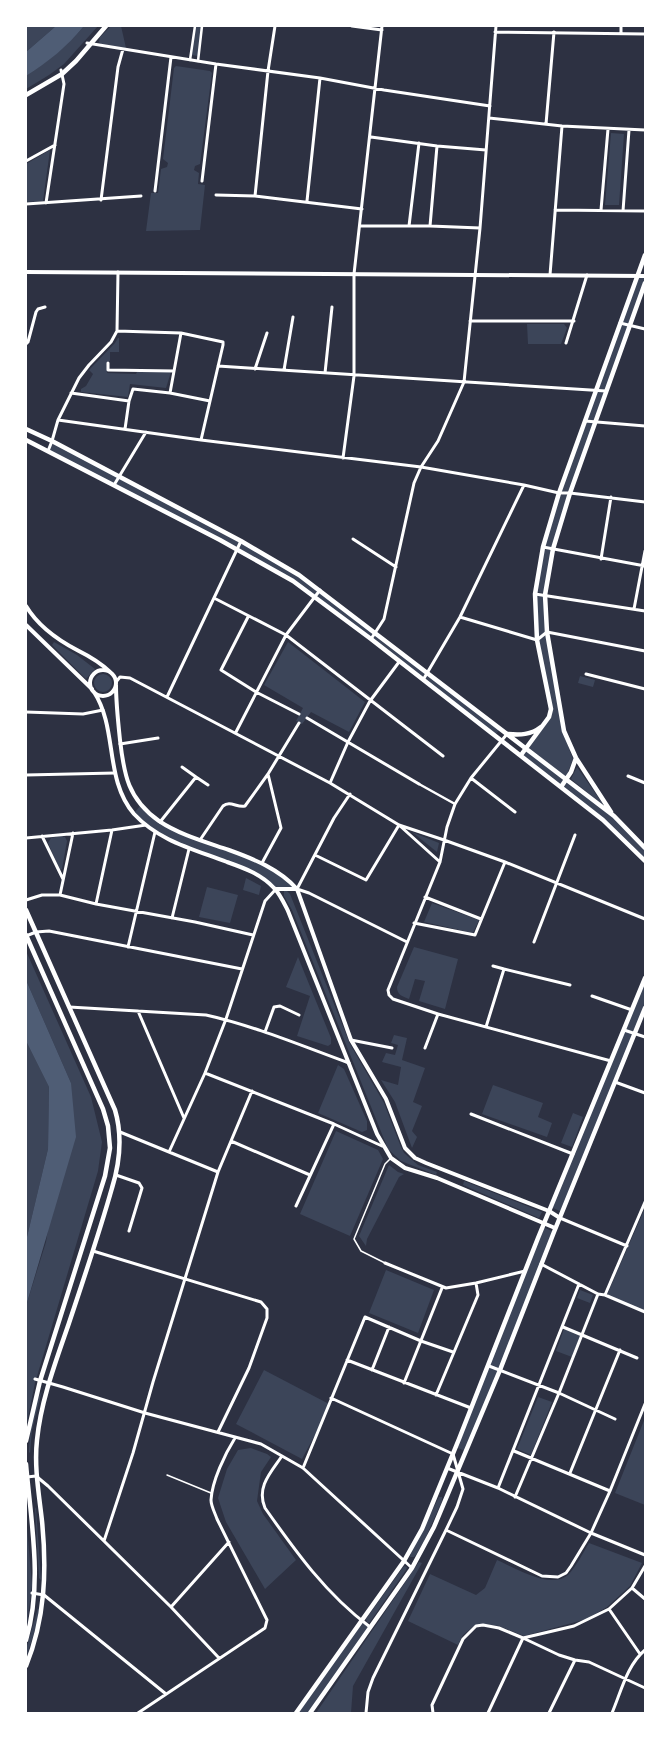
<svg xmlns="http://www.w3.org/2000/svg" width="671" height="1739" font-family="'DM Sans',sans-serif">
	<rect width="100%" height="100%" fill="#2d3142"/>
	<!-- green -->
	<path fill="#3c4559" d="M26,26h30l-30,26z
		M84,26h14l-34,38 -15,11 -23,14v-13c22,-15 41,-29 58,-50z
		M111,26h10l5,22 -25,-4 -2,-2 1,-5z
		M195,26h7l-4,30 -7,-1z
		M176,66l34,5 2,2 -12,91 -5,2 -1,4 5,3 -1,11 7,1 -5,45 -54,1 5,-38h7l3,-24 6,-2 1,-4 -5,-4 11,-91z
		M611,133l13,1 -5,71h-14z
		M50,150l-7,51 -17,1v-38z
		M638,277h7v3l-17,44 -6,-2z
		M527,324h37l3,4 -6,16h-33z
		M621,324l7,1 -23,65h-7z
		M118,338h1v14h-9v9l-3,1v11l29,1 2,-4 33,2 -5,16 -36,-4 -2,13 -47,-5v-3l5,-3 7,-12 -4,-4 26,-27z
		M597,392h7l-10,29 -8,-1z
		M586,422l8,1 -24,69h-9z
		M52,441l247,134 201,154 -5,6 -202,-154 -245,-130z
		M569,494l-16,54 -9,-2 16,-51z
		M544,549l8,1 -8,43 -8,-1z
		M535,594l10,1c2,32 6,63 12,95 3,23 7,47 16,69l-7,18 -37,-29 21,-30 -12,-79z
		M54,642l23,13 18,14 -9,10 -34,-34z
		M288,642l77,60 -16,30 -38,-20 -9,12 -6,-3 7,-13 -39,-23z
		M94 683a9 9 0 1 1 18 0a9 9 0 1 1-18 0Z
		M580,676l15,4 -2,7 -15,-4z
		M527,750l38,29 -5,6 -37,-30z
		M577,767l28,40 -34,-28z
		M567,779l47,37 31,32v13l-42,-41 -42,-33z
		M141,805c34,36 90,42 132,65 8,4 16,13 24,19h-21l-18,-14 -92,-36 -32,-26z
		M412,832l27,11 -2,9z
		M61,836l4,1 2,4 -5,28 -2,1 -12,-27 3,-5z
		M246,878l15,8 -2,9 -16,-5z
		M207,887l31,8 -8,28 -31,-6z
		M284,891h3l3,3 60,150 34,59 17,44 3,6 14,12 19,7 -1,3 -35,-14 -13,-12 -96,-239 -8,-14z
		M432,903l47,17 -6,13 -49,-11z
		M414,947l44,12 -13,50 -26,-8 6,-20 -10,-2 -6,20c-7,-3 -12,-4 -12,-12z
		M26,951l65,146 11,45 -4,29 -63,212 -9,44v-121l20,-64 25,-159 -45,-103z
		M298,957l33,81v6l-3,2 -31,-10 13,-40 -24,-9z
		M645,978v30l-83,204 -11,-5z
		M394,1035l13,3 -5,22 23,8 -12,34 9,4 -10,25 5,6 -5,11 -17,-46 -14,-22 17,5 3,-18 -19,-5 4,-9 9,2 3,-10 -7,-2z
		M26,1041l23,46 -1,62 -22,92z
		M338,1065l6,4 23,52v9l-5,2 -44,-19z
		M493,1085l50,18 -5,14 14,6 -5,14 -65,-23z
		M573,1113l10,4 -11,30 -11,-4z
		M336,1131l42,19 5,9 -33,77 -50,-22z
		M389,1165l9,7 6,2 -5,3 -32,62 -1,7 -7,-10z
		M464,1181l78,31 -3,6 -76,-33z
		M645,1208v103l-38,-16z
		M543,1227l11,5 -87,220 -11,-5z
		M386,1270l48,20 -16,43 -49,-20z
		M580,1290l13,5 -3,8 -13,-5z
		M564,1329l16,7 -8,21 -16,-6z
		M264,1370l67,35 -29,54 -66,-35z
		M42,1391l-10,39 -2,23 -1,-1c1,-17 3,-46 13,-61z
		M538,1397l14,5 -21,53 -14,-6z
		M645,1418v87l-30,-12z
		M251,1448l16,6 4,3 -10,15 -4,29 6,13 33,46 -31,29 -39,-67 -8,-24 9,-29 11,-19z
		M439,1497h3v4l-16,36 -10,18 -2,2h-4l1,-4z
		M36,1507l5,73 -2,-2 -4,-69z
		M26,1516l6,69 -6,47z
		M589,1543l53,20 -12,23 -23,21 -20,12 -63,17 -25,-10 -17,-2 -7,1 -12,10 -5,10 -50,-24 22,-47 46,21 9,-7 12,-28c18,8 55,31 72,14 8,-9 14,-21 20,-31z
		M419,1562l3,1 -69,123 -2,27h-35z
		M404,1566l3,1 -1,3 -36,52 -3,1 -1,-4z
		M38,1608l1,2 -3,17 -10,31v-9z
		M362,1621l8,6 -60,86h-14z"/>
	<!-- water -->
	<path fill="#4f5d75" d="M56,26h28c-17,21 -36,36 -58,50v-24z
		M26,980l45,103 5,54 -50,169v-65l22,-92 1,-62 -23,-46z"/>
	<g fill="none" stroke-linecap="round" stroke-linejoin="round">
		<!-- service -->
		<path stroke="#fff" stroke-width="1.5" d="M385,1263l-24,-12 -7,-12 31,-75 6,-6
			M167,1475l44,18"/>
		<!-- pedestrian -->
		<path stroke="#fff" stroke-width="2.5" d="M190,60l5,-34
			M198,61l4,-35
			M419,784l36,20"/>
		<!-- minor -->
		<path stroke="#fff" stroke-width="3" d="M352,26l30,4
			M495,32l150,2
			M621,33v-7
			M87,43l129,21 104,14 64,12 106,16
			M489,118l73,8 83,4
			M546,124l8,-92
			M371,137l66,9 49,4
			M26,161l29,-16
			M202,181l14,-117
			M155,191l16,-134
			M216,195l39,1 107,13
			M255,196l13,-125 7,-45
			M101,200l17,-133 5,-18
			M307,201l13,-123
			M46,203l18,-119 -3,-14
			M26,204l115,-8
			M555,210l90,1
			M601,210l7,-81
			M623,211l6,-81
			M360,226h70l50,2
			M409,226l10,-83
			M430,226l7,-80
			M550,275l12,-149
			M470,321h104
			M620,323l25,6
			M117,331l64,2 42,9v3l-22,95
			M566,343l21,-68
			M26,344l2,-2 8,-30 2,-3 7,-2
			M108,363v7l66,1
			M218,366l388,25
			M255,369l12,-36
			M284,370l9,-53
			M325,373l7,-66
			M71,393l58,8
			M170,393l11,-60
			M58,420l143,20 220,27 103,18 35,8h11l75,9
			M585,421l60,5
			M125,429l4,-28 4,-12 37,4 40,8
			M48,451l4,-10 6,-21 21,-42 10,-13 22,-23 6,-11 1,-59
			M343,458l11,-82v-102l28,-248
			M114,485l32,-53
			M353,539l43,28
			M543,547l102,19
			M601,559l10,-62
			M535,594l110,17
			M214,598l72,37 157,121
			M634,609l11,-58
			M248,617l-27,53 35,22 43,22
			M460,617l77,23 10,-8 98,19
			M371,639l13,-20 30,-136 7,-16 17,-26 26,-59 16,-154 16,-202
			M586,674l59,15
			M423,680l37,-63 64,-132
			M116,682l4,-5 10,1 200,105 69,42 45,15 61,22 140,57
			M167,697l74,-156
			M26,712l57,2 20,-4
			M307,718l112,66
			M236,732l50,-97 34,-45
			M507,734l-36,44 -16,26 -8,23 -7,35 -52,128 1,5 4,4 45,15 173,47
			M120,744l38,-6
			M26,775l89,-2
			M628,776l17,7
			M196,777l12,8
			M471,778l44,34
			M330,783l18,-41 22,-41 29,-39
			M350,794l-16,24 -37,71 12,4 98,49
			M160,822l36,-45 -14,-10
			M42,836l21,43
			M26,838l86,-8 34,-5
			M200,840l23,-34c7,-6 14,2 22,0l23,-32
			M315,855l51,25 33,-55 41,37
			M262,863l19,-35 -13,-54 31,-51
			M60,895l13,-62
			M425,897l56,22
			M26,900l16,-5h18l36,9 99,18 58,13
			M96,904l16,-74
			M172,918l17,-69
			M414,923l61,12 30,-73
			M26,936l10,-4 13,-1 193,38
			M534,942l41,-107
			M128,947l27,-115
			M493,966l11,3
			M592,996l40,14
			M69,1007l137,8c49,11 96,31 143,48
			M138,1011l46,107
			M486,1027l18,-58 66,16
			M624,1030l21,7
			M265,1032l9,-25 6,-1 19,9
			M351,1040l41,8
			M425,1048l13,-34
			M205,1073l129,51 48,22
			M615,1082l30,11
			M471,1114l102,40
			M120,1132l98,40
			M231,1141l79,34
			M169,1152l36,-79 21,-54 39,-118 11,-12
			M116,1175l23,8 3,5 -13,43
			M296,1206l38,-82
			M560,1218l67,28
			M93,1251l168,51 6,7v9l-18,50 -31,64
			M385,1263l61,25 30,-5 49,-12
			M541,1264l57,30 7,1 40,17
			M605,1295l40,-93
			M563,1327l74,31
			M347,1360l124,48
			M489,1366l70,27 56,26
			M372,1370l17,-43
			M35,1379l28,8 82,26 116,31 42,24 109,100
			M404,1383l38,-95
			M436,1395l42,-100 -2,-12
			M331,1398l122,56 10,35 -6,18 -11,23 -73,148 -5,14 -2,21
			M514,1451l96,40
			M282,1456c-11,16 -26,31 -17,52 31,44 61,86 105,119
			M303,1468l62,-151 56,24 32,11
			M447,1468l51,20 93,45 54,22
			M570,1473l50,-123
			M27,1477l9,-1 12,10 123,121 48,51
			M498,1488l81,-204
			M515,1497l44,-104 39,-99
			M446,1530l96,46 16,1 8,-4 5,-7 20,-33 19,-42 35,-87
			M104,1541l29,-88 20,-71 65,-210 34,-81
			M632,1588l13,11
			M32,1593l12,2 122,99
			M171,1607l58,-65
			M609,1609l31,45
			M138,1713l127,-85 2,-8 -50,-101c-2,-6 -6,-13 -6,-19 1,-19 14,-46 24,-62
			M433,1713l-1,-8 31,-66 13,-13 7,-1 16,3 24,10 51,-12 35,-17 23,-21 13,-22
			M488,1713l35,-75 36,17 16,5 14,2 56,26
			M549,1713l26,-53
			M612,1713c9,-21 15,-48 33,-63"/>
		<!-- tertiary -->
		<path stroke="#fff" stroke-width="4" d="M26,272l619,4
			M26,606c12,20 30,33 51,44 12,6 23,12 33,22
			M26,625l66,64
			M90 683a13 13 0 1 1 26 0a13 13 0 1 1-26 0Z
			M116,685c0,18 2,36 4,55 4,35 8,59 39,81 21,14 47,21 70,29 25,9 50,19 68,39l54,151 35,59 19,49 10,10 11,5 123,48 11,7
			M94,692c24,37 10,87 40,122 25,27 59,35 93,48 17,6 34,12 47,26 6,6 10,15 14,23l89,223 14,24 14,10 32,10 118,50
			M276,889h21"/>
		<!-- secondary -->
		<path stroke="#fff" stroke-width="4.5" d="M26,95l36,-21 14,-13 30,-35
			M26,429l26,12 189,100 58,34 315,241 31,32
			M26,440l194,100 73,41 78,58 232,181 42,41
			M508,734c12,1 23,1 33,-7
			M521,755l28,-38 2,-8 -14,-69 -2,-46 8,-47 16,-54 86,-238
			M561,787l10,-15 5,-14
			M611,812l-35,-54 -12,-27 -17,-99 -2,-37 8,-46 17,-56 75,-210
			M26,910l89,200c8,27 5,52 -3,78 -13,46 -28,90 -43,135 -13,38 -28,77 -32,117 -3,27 2,54 5,81 5,50 3,98 -16,145
			M26,935l77,174 5,17 2,22 -5,28 -65,205 -14,60
			M26,1464c5,59 17,119 0,176
			M296,1713l108,-152 18,-32 37,-90 79,-201 107,-260
			M310,1713l102,-145 22,-41 66,-157 54,-138 91,-224"/>
	</g>
	<!-- border -->
	<rect width="671" height="1739" fill="none" stroke="#ffffff" stroke-width="54"/>
</svg>
